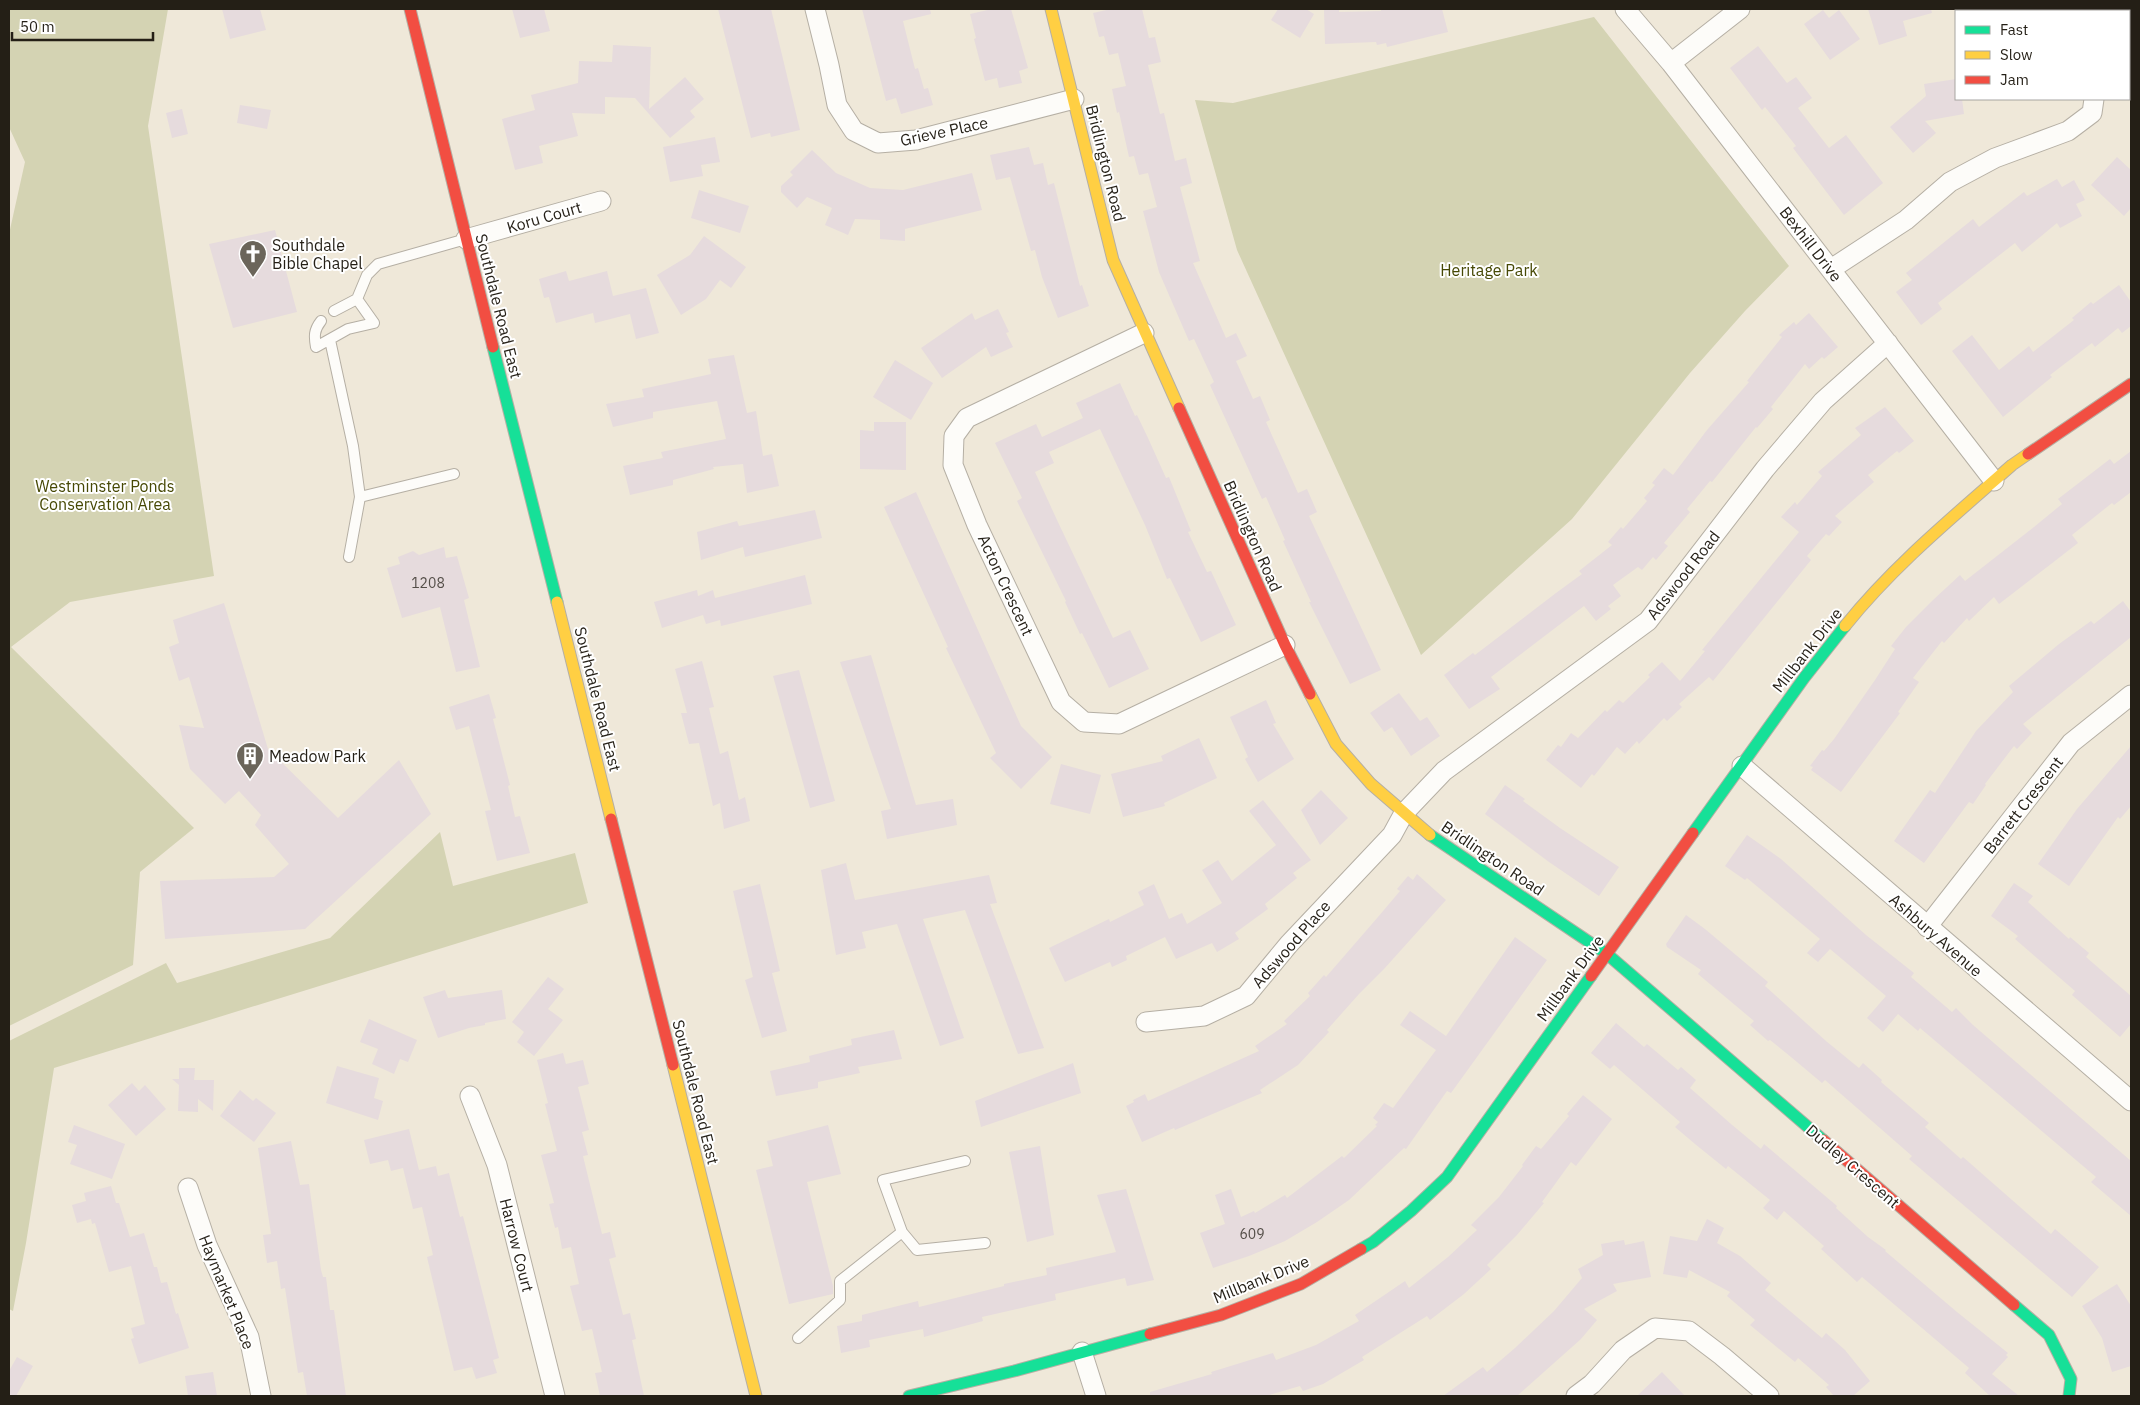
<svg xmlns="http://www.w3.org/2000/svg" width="2140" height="1405" font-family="'IBM Plex Sans',sans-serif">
	<rect width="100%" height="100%" fill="#efe8d9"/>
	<!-- green -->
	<path fill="#d4d3b3" d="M9,9h159l-20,117 66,450 -144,26 -59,45 183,181 -54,44 -7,93 -124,61v-792l16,-72 -16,-35z
		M1594,17l195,249 -44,45 -55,62 -118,146 -151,136 -184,-405 -42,-150 38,3z
		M440,832l13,54 122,-33 13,50 -534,165 -28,175 -13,68 -4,-2v-268l157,-78 11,20 153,-45z"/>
	<!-- building -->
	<path fill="#e6dbdd" d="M222,9h38l6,21 -36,9z
		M512,9h32l6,22 -30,7z
		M718,9h53l29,121 -29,7 -1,-4 -19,5z
		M862,9h68l1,5 -28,7 12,48 3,-1 6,21 4,-1 5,17 -32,9 -5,-16 -10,3z
		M992,9h19l17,59 -9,3 3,12 -23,5 -2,-10 -12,3 -11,-42 2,-1 -6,-24z
		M1111,9h31l7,29 6,-1 6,25 -13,3 12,49 4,-1 11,48 11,-3 6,25 -12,4 20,74 -7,2 33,75 10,-5 11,23 -11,5 17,38 7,-3 10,24 -4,2 32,71 9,-4 10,23 -8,4 72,154 -31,14 -41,-82h2l-28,-61 2,-1 -19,-43 -4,2 -52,-114 4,-3 -20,-43 -5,2 -30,-69 -16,-61 14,-4 -9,-34 -9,2 -5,-19 -5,1 -10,-45 -2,1 -5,-24 14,-3 -8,-33 -9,2 -5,-19 -5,1 -6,-24z
		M1278,9h28l8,5 -14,24 -29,-18z
		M1324,9h15v3l42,-1v-2h61l6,23 -61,15 -1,-4 -9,2 -1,-3 -51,2z
		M1868,9h63l1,4 -29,8 4,15 -28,9z
		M1823,10l6,8 10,-8 21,29 -30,21 -26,-36z
		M613,45l38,2 -2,62 36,-32 19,22 -14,12 5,6 -25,21 -35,-40 -30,-1v17l-33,-1 6,23 -39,10 4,17 -28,7 -13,-51 33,-9 -4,-15 47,-12 1,-22 33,1z
		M1758,46l29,37 9,-6 16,21 -14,10 31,40 17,-13 37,48 -39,32 -51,-67 3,-2 -31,-39 -3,3 -32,-42z
		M1956,79v20h6l2,15 -39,7 11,12 -23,20 -23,-26 36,-31 -2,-12z
		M240,105l31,5 -4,19 -30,-6z
		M182,109l6,25 -16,4 -6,-25z
		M715,137l5,25 -19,3 2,11 -33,6 -7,-35z
		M1029,147l5,18 9,-2 5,22 6,-2 26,103 2,-1 7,21 -31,12 -16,-41 -7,-27 -4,1 -21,-74 -14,3 -6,-25z
		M812,150l24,23 34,15 33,2 69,-17 10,37 -77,19v12l-25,-2v-19l-25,-1 -7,16 -23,-10 7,-17 -25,-11 -10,11 -16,-16v-6l12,-11 -3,-3z
		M2117,157l14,13v38l-7,8 -33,-31z
		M2057,179l5,8 12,-7 11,20 -9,4 6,12 -22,12 -3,-5 -35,29 -7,-9 -77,60 4,6 -21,16 -25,-33 16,-12 -6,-7 67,-54 6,8 45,-35 3,4z
		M699,190l50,16 -9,27 -49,-15z
		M275,230l22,82 -64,16 -24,-84z
		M704,236l42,31 -15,21 -11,-8 -14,19 -25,16 -24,-40 33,-20z
		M566,271l3,10 38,-10 6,25 33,-8 13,45 -23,6 -6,-25 -35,9 -2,-10 -37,10 -7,-26 -5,1 -5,-19z
		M2119,285l12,17v24l-9,7 -4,-5 -23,19 -3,-4 -42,32 2,2 -49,40 -51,-66 20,-16 27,35 30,-24 4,6 41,-32 -2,-2 19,-16 2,2z
		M998,309l11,23 -3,1 7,14 -22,10 -5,-10 -44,31 -21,-30 51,-35 3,7z
		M1809,313l29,34 -14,12 -2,-2 -13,12 -4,-5 -34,43 2,2 -16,19 -1,-1 -44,55 -2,-1 -23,28 3,3 -26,31 4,3 -12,14 -3,-3 -11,13 -4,-3 -25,18 8,11 -13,10 3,3 -15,12 -12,-15 -93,71 9,12 -31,20 -25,-34 29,-22 2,2 81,-62 26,-19 -3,-3 33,-26 -4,-3 13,-15 2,2 24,-28 -3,-3 11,-13 -3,-2 12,-15 9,7 34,-45 42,-48 -2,-1 35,-44 -3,-2 15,-13 2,3z
		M734,355l13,58 9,-2 7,45 9,-2 7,32 -32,7 -4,-29 -30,3 1,2 -41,11v5l-43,10 -7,-29 40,-8 -2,-6 65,-13 -9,-38 -64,11v6l-40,9 -7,-23 38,-7 -2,-8 69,-15 -3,-15z
		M895,360l38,23 -22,37 -38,-23z
		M1120,383l15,33 2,-1 11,23 18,40 3,-1 22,54 -3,1 19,40 4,-1 25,54 -35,17 -31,-64 -3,1 -22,-54 -45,-96 -51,23 5,11 -19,9 22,48 56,118 17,-8 19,39 -40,19 -27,-55 -2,1 -15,-32 1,-1 -49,-100 5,-3 -27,-55 41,-19 6,13 41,-19 -7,-15z
		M1885,407l29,34 -15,12 -2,-2 -29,24 6,7 -39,34 7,6 -13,14 -3,-2 -19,22 4,4 -98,121 -4,-4 -30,27 3,3 -15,14 -3,-3 -25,26 -2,-3 -12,13 -8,-7 -23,29 -2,-2 -11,14 -35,-28 12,-15 3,2 10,-14 7,5 27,-28 2,2 12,-12 4,3 27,-26 -2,-2 14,-13 18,19 25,-30 -3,-1 97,-118 -18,-15 14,-15 2,3 25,-29 -4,-4 43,-37 -6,-7z
		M874,422h32v48l-46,-1v-39l14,1z
		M2131,451v41l-17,13 -2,-2 -40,32 6,8 -27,21 -52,40 -5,-7 -25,24 -2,-3 -23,25 -2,-2 -29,37 6,4 -21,30 2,1 -59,79 -30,-22 2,-3 -3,-1 12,-16 2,1 10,-12 41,-59 20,-31 -4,-3 15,-19 27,-27 27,-25 5,6 69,-54 28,-23 -4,-5 52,-40 4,5z
		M916,492l105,234 31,31 -31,32 -31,-31 6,-5 -50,-105 2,-1 -64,-140z
		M815,510l7,28 -77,19 -2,-10 -42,13 -4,-28 40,-11 2,5z
		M444,547l2,11 11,-2 12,42 -5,2 16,67 -24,5 -16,-65 -38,11 -15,-50 13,-4 -2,-7 15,-6 6,4z
		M805,575l7,29 -91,22 -1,-6 -14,4 -3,-9 -41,13 -8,-26 43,-12 1,6 15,-6 2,8z
		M2123,601l8,11v25l-108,87 9,9 -15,16 -3,-3 -29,38 1,1 -13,19 -4,-2 -45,61 -30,-22 36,-51 5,3 41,-62 37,-39 -4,-6 50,-42 32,-23 3,3z
		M224,603l44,146 70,69 61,-58 32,54 -126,115 -140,10 -5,-58 114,-4 15,-13 -34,-39 6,-10 -22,-24 -14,13 -35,-35 -11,-44 25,3 -15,-51 -10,4 -10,-34 10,-4 -6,-23z
		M871,655l45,150 37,-6 4,26 -70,14 -6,-28 10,-2 -51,-147z
		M702,661l12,46 -5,1 11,46 8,-3 11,49 6,-3 5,24 -26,8 -4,-26 -7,3 -14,-63 -10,1 -8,-31h6l-12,-44z
		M799,670l36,131 -25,7 -37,-132z
		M1399,693l21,28 7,-4 13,19 -29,20 -19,-29 -8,5 -14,-19z
		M489,694l7,24 -3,1 17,66 -2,1 7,31 5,-1 10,37 -33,8 -12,-50 6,-1 -22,-84 -13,4 -7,-23z
		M1266,700l10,23 -3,1 21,35 -36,23 -13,-23 3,-2 -18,-40z
		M1199,738l18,40 -53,25 1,3 -42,11 -12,-43 52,-13 -2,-5z
		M2131,746v60l-11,13 -2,-2 -49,69 -31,-22 39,-55z
		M1061,764l40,11 -11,39 -40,-10z
		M1505,785l20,14 -2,2 37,27 59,39 -20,29 -50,-34 -64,-48z
		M1321,790l27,28 -28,27 -19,-35z
		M1263,800l48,60 -18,13 4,5 -32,26 3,5 -33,24 4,6 -22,13 -5,-9 -36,16 -11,-22 -39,19 1,4 -15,7 -2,-5 -45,20 -16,-34 60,-29 1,3 34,-17 -6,-13 16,-8 15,35 13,-6 5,11 35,-21 -20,-33 16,-10 14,21 44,-36 -27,-34z
		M1747,835l34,24 85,76 48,38 -3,4 41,35 4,-4 17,17 158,136v55l-40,-34 5,-5 -176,-149 -2,3 -20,-17 -15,18 -16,-14 19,-22 -56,-47 -12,13 -11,-9 13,-14 -73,-61 -2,2 -20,-14z
		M846,863l9,37 134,-25 8,28 -7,1 54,144 -26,6 -53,-144 -42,9 41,119 -24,8 -43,-122 -35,8 4,16 -30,7 -15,-85z
		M1417,874l29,26 -62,69 -25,25 -32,36 2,2 -31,33 -38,25 2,3 -87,37 -1,-2 -32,14 -16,-36 8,-4 -1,-2 12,-6 3,7 111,-50 -4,-5 32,-22 -3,-3 26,-25 -2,-3 16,-18 2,2 52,-60 22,-26 -3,-2 11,-13 5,4z
		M2014,883l19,13 -5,6 41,37 1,-2 19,16 -3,4 45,39v28l-11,13 -48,-42 3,-4 -60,-52 3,-3 -27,-20z
		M760,884l20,87 -8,2 15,58 -25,7 -17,-58 8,-3 -20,-86z
		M1686,915l19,14 63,53 -3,4 61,55 33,27 4,-5 19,17 -1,2 48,41 -4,4 36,32 2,-2 88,77 4,-5 44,38 -27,30 -163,-138 3,-3 -87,-76 -3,3 -31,-26 -21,-17 -2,1 -18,-16 4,-4 -56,-47 3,-4 -34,-23 -1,-3z
		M1515,937l32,23 -96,133 -4,-2 -41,58 -2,-1 -55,52 -32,22 -32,19 -36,15 -36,12 -13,-35 25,-9 -10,-29 16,-6 10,28 13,-6 1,2 30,-18 2,3 55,-42 2,2 33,-32 -2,-1 3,-3 -5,-4 11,-15 9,5 43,-58 -36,-25 10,-14 36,25z
		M548,977l16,12 -16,20 15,11 -29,36 -17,-14 7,-10 -12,-10z
		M445,990l3,8 54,-8 4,29 -21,4v2l-16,3 -31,10 -15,-41z
		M369,1019l48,21 -9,22 -8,-3 -6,15 -22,-10 6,-15 -18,-7z
		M1616,1023l28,24 3,-3 31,26 3,-3 15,13 -6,8 41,36 30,25 3,-5 73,62 -1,2 32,29 18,13 -1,1 72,61 51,41 -2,2 2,2 -16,17 27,22h-29l-25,-23 4,-5 -107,-91 -5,5 -36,-33 3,-3 -40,-35 -7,9 -14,-12 7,-8 -42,-34 -2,3 -31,-25 -20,-17 5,-5 -66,-57 -4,4 -19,-16z
		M894,1030l8,29 -44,8 2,6 -42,9v6l-42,8 -6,-25 40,-9 -1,-6 43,-11 -1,-6z
		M563,1053l3,11 17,-4 6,24 -11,3 11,43 -7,2 6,23 -5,1 19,78 8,-2 6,25 -7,2 14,56 7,-2 6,26 -4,1 12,56h-44l-5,-23 7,-1 -10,-43 -10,2 -12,-45 9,-2 -8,-37 -9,2 -4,-22 -3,1 -6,-24 5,-1 -13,-48 16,-4 -12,-47 3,-1 -11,-43z
		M1073,1063l8,30 -100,34 -6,-26z
		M337,1066l42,12 -5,20 9,3 -5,19 -52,-17z
		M179,1068h16l-1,12h20l-1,31 -15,-12v13l-20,-1 1,-26 -7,-6h7z
		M132,1083l7,8 6,-6 21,24 -30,27 -28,-31z
		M240,1090l13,11 3,-3 20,15 -22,29 -34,-26z
		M1583,1095l29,24 -36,47 -5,-4 -29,40 2,1 -27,32 -30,30 4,4 -27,25 -34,26 -3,-4 -65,41 2,3 -41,24 -20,7 -3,-5 -34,10h-116v-4l62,-18 -1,-2 62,-19 3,7 40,-15 43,-24 -4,-6 50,-34 4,7 39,-31 29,-27 -6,-5 28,-28 24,-31 -1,-1 14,-19 5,3 28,-33 -2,-2z
		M74,1125l51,19 -13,35 -42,-15 7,-19 -9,-3z
		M828,1125l13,49 -34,8 26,104v8l-44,10 -33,-134 17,-4 -6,-25z
		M409,1129l10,41 17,-4 2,10 11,-3 11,44 3,-1 36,142 -6,2 4,13 -21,6 -4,-12 -18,4 -27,-114 6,-2 -11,-48 -9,2 -10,-41 -12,3 -3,-11 -18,4 -6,-24z
		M291,1141l9,44 9,-1 12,86 2,7h3l4,33h4l12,86h-39l-4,-24 -5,1 -13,-85 -4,1 -4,-28 -10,2 -4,-28 8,-1 -13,-86z
		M1040,1146l14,89 -27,7 -18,-90z
		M111,1186l5,17h3l11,34 14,-4 10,34h3l4,16 6,-1 9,32 2,-1 11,35 -50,16 -8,-25 3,-1 -3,-10 14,-4 -14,-58 -22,6 -14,-49 -3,1 -1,-5 -14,4 -5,-18 14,-4 -2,-8z
		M1126,1189l28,91 -27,6 -2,-8 -70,16 1,6 -74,17 1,4 -59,16 -1,-8 -54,11 1,7 -29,6 -4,-27 25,-5v-6l56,-14 1,6 85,-21v-2l43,-9 -1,-7 70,-16 -19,-57z
		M1707,1219l17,9 -7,15 23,13 31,27 -6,7 57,48 4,-5 19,17 25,31 -17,15h-19l-8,-9 3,-2 -31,-27 -3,4 -45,-37 5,-5 -28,-24 3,-4 -41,-22 -2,8 -24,-4 7,-38 27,5z
		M1624,1240l1,5 19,-4 7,36 -38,7 4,7 -33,18 13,11 -16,19 -64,57h-74l40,-29 4,5 28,-24 39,-37 28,-33 -4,-9 25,-14 -2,-11z
		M2117,1284l14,22v60l-19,6 -10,-34 -20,-32z
		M17,1357l16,9 -17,30h-7v-25z
		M213,1372l4,24h-29l-3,-20z
		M1662,1372l23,24h-48z"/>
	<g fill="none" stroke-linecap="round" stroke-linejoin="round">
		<defs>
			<path id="lane" d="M334,311l23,-12 10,-24 11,-11 88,-25
				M321,321c-7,9 -7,15 -5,26l32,-18 26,-6 -17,-24
				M330,340l23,106 7,51 94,-23
				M349,557l11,-60
				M965,1161l-82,19 19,52 15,18 68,-7
				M798,1338l42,-38v-19l62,-49"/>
			<path id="street" d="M815,9l14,56 8,40 17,26 24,12 38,-3 158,-41
				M1625,9l46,54 323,418
				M2074,9l1,2
				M1671,63l69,-54
				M466,239l135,-38
				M1831,269l75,-49 44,-38 45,-24 73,-27 24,-18 2,-14
				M1144,333l-177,85 -13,18 -1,29 24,60 84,177 23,20 35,2 166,-79
				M1742,766l389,335
				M1927,927l144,-184 60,-48
				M1146,1022l58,-6 42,-20 43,-52 103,-109 12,-22 40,-42 204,-150 117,-152 58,-68 65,-58
				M470,1096l27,69 58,231
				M188,1188l19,57 42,92 12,59
				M1082,1352l14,44
				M1576,1396l16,-12 31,-34 32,-22 34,3 33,25 47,40"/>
			<path id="fast" d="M493,347l64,255
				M1693,833l111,-155 41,-52
				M1430,835l177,119 216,186
				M1361,1249l12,-7 38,-31 36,-34 144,-201
				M2014,1305l35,30 22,44 -2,17
				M909,1396l105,-25 136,-37"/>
			<path id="slow" d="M1051,9l62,251 66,148
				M557,602l54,217
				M1845,626c48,-60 109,-110 167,-161l16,-11
				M1310,694l26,50 35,40 59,51
				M673,1065l83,331"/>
			<path id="jam" d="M410,9l83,338
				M1179,408l106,237 25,49
				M2028,454l103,-70
				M611,819l62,246
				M1591,976l102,-143
				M1823,1140l191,165
				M1150,1334l71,-19 80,-31 60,-35"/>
		</defs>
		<!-- lane casing -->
		<use href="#lane" stroke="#b5afa4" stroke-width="12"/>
		<!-- street casing -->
		<use href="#street" stroke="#b5afa4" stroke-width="21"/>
		<!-- fast casing -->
		<use href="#fast" stroke="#b5afa4" stroke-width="13"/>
		<!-- slow casing -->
		<use href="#slow" stroke="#b5afa4" stroke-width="13"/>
		<!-- jam casing -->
		<use href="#jam" stroke="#b5afa4" stroke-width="13"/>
		<!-- lane -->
		<use href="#lane" stroke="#fdfcf9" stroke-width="10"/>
		<!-- street -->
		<use href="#street" stroke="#fdfcf9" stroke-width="19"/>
		<!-- fast -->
		<use href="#fast" stroke="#16e098" stroke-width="11"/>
		<!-- slow -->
		<use href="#slow" stroke="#ffcf43" stroke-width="11"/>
		<!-- jam -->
		<use href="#jam" stroke="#f24e42" stroke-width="11"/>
	</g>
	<!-- icons -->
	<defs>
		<symbol id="church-pin" viewBox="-11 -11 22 30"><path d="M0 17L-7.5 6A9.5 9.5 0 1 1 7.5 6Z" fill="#6b655a" stroke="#fff"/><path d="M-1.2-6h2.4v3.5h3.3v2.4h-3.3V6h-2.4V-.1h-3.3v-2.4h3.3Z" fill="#fff"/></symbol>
		<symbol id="building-pin" viewBox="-11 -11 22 30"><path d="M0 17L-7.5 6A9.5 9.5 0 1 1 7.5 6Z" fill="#6b655a" stroke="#fff"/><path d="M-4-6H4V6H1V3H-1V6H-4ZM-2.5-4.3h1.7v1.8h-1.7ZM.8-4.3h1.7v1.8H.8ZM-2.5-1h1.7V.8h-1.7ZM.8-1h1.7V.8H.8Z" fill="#fff"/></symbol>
	</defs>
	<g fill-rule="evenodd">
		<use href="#church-pin" x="237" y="238" width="32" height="43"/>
		<use href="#building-pin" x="234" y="740" width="32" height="43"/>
	</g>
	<g text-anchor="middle" stroke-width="4" stroke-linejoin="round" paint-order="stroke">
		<!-- number labels -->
		<g font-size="14" fill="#544e48">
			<text x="428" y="588">1208</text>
			<text x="1252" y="1239">609</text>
		</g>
		<!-- street labels -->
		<g font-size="16" fill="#241f16" stroke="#fff">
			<text transform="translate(944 131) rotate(-12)" y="6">Grieve Place</text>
			<text transform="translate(1106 163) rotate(76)" y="6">Bridlington Road</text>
			<text transform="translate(544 217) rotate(-16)" y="6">Koru Court</text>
			<text transform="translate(1811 244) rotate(52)" y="6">Bexhill Drive</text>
			<text transform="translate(499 306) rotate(76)" y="6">Southdale Road East</text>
			<text transform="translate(1253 536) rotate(66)" y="6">Bridlington Road</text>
			<text transform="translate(1683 575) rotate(-52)" y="6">Adswood Road</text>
			<text transform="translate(1006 585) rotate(65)" y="6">Acton Crescent</text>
			<text transform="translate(1807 650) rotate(-52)" y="6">Millbank Drive</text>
			<text transform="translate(598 699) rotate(76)" y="6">Southdale Road East</text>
			<text transform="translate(2023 805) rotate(-52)" y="6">Barrett Crescent</text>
			<text transform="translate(1493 858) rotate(34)" y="6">Bridlington Road</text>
			<text transform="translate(1936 935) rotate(41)" y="6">Ashbury Avenue</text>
			<text transform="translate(1291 944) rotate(-49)" y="6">Adswood Place</text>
			<text transform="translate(1570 978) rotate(-54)" y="6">Millbank Drive</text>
			<text transform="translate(696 1092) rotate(76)" y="6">Southdale Road East</text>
			<text transform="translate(1853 1166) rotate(41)" y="6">Dudley Crescent</text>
			<text transform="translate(517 1245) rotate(76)" y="6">Harrow Court</text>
			<text transform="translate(1261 1279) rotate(-22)" y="6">Millbank Drive</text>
			<text transform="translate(227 1292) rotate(68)" y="6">Haymarket Place</text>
		</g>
		<!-- poi labels -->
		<g font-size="16" fill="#241f16" stroke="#fff" text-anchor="start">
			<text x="272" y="251">Southdale<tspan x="272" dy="18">Bible Chapel</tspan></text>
			<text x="269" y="762">Meadow Park</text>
		</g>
		<!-- park labels -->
		<g font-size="16" fill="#464804" stroke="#fff">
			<text x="1489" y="276">Heritage Park</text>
			<text x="105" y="492">Westminster Ponds<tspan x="105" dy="18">Conservation Area</tspan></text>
		</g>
	</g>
	<!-- border -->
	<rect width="2140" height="1405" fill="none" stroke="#241f16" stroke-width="20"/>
	<!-- legend -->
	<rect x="1955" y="10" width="175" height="90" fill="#ffffff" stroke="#a7a5a2"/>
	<rect x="1965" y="26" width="25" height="8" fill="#16e098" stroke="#a7a5a2"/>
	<text x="2000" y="35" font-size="15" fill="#241f16">Fast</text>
	<rect x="1965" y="51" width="25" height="8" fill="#ffcf43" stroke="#a7a5a2"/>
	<text x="2000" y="60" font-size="15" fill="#241f16">Slow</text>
	<rect x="1965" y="76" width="25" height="8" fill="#f24e42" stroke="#a7a5a2"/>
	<text x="2000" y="85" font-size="15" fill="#241f16">Jam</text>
	<!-- scale -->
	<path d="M12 32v8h141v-8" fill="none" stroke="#241f16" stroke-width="2.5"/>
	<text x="20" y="32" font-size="15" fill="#241f16" stroke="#ffffff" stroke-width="4" paint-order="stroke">50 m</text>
</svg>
